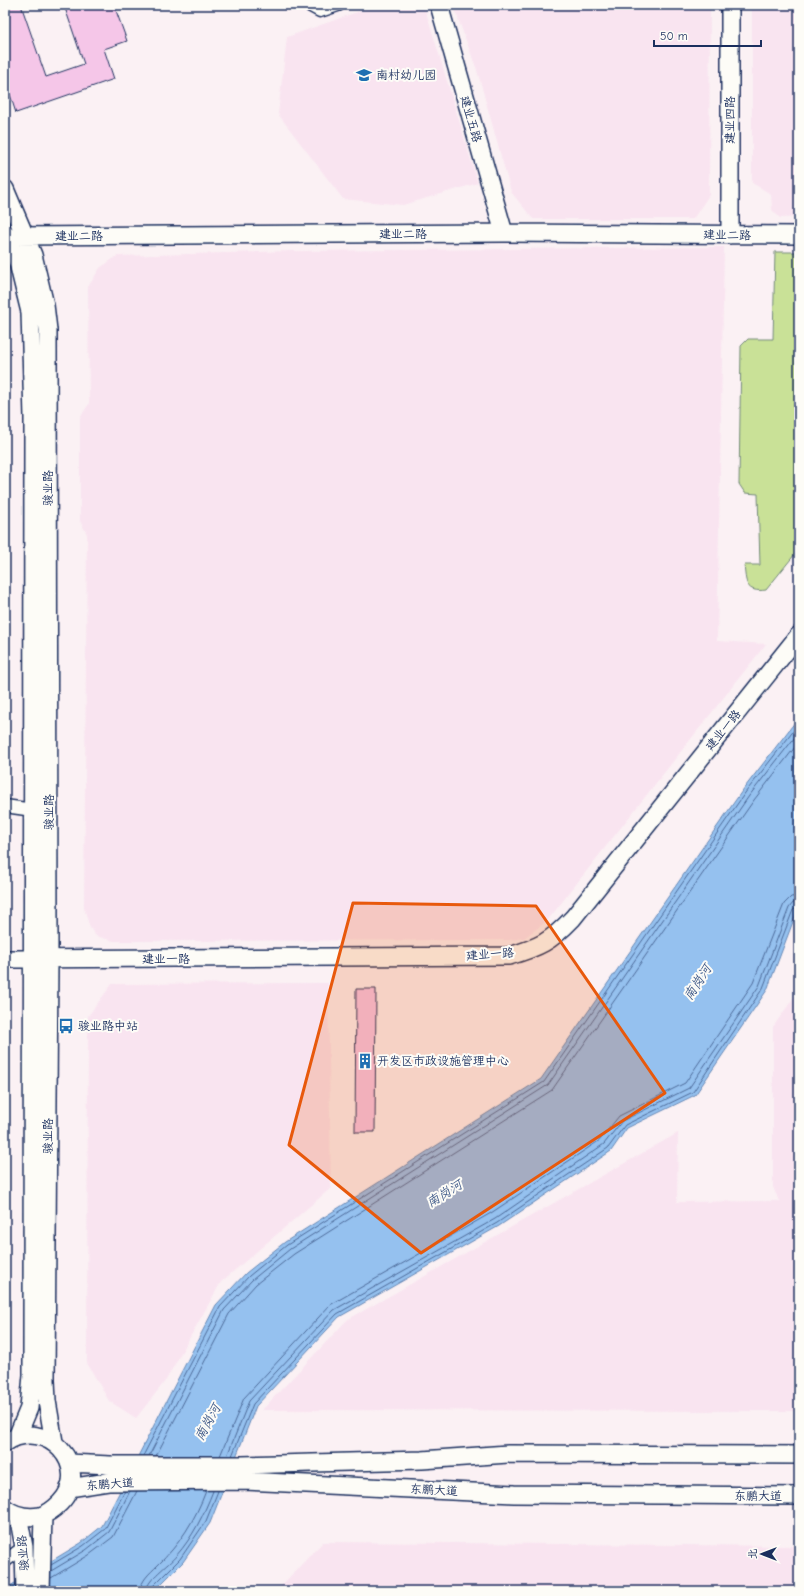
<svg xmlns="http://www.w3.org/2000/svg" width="804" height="1596" font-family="'Comic Neue','LXGW WenKai TC',sans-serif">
	<rect width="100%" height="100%" fill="#fbf1f4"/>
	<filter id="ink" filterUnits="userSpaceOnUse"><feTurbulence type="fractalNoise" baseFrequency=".025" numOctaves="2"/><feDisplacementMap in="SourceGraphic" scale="8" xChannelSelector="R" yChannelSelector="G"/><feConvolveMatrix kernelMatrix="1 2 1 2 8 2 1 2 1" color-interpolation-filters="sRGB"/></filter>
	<g filter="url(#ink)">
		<!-- built -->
		<path fill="#f9e4f0" d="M377,5h47l54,178 -75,22 -60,-6 -65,-85 9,-77z
			M453,5h257l-1,190 -16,24h-160l-22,-27 -34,-122z
			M752,5h47v212l-19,1 -8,-8 -1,-16 -19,-11z
			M724,247l-7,394 49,3 -219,277 -23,17 -15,2 -395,1 -18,-5 -6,-8 -6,-20 3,-374 -7,-13v-104l9,-13 -1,-117 12,-19 17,-12 175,-5z
			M328,983l3,205 -110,94 -55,98 -30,38 -27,-17 -22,-38 1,-347 24,-32z
			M799,990v421l-537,-1 85,-90 331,-187 -1,69 102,-1 -6,-14v-160z
			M323,1542l476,4v45h-523z"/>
		<!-- green -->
		<path fill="#c9e197" stroke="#72887a" d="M775,252h24v297l-33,41c-21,3 -20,-8 -22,-25h16l-2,-71 -13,-1 -6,-9 2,-138 7,-7h25z"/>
		<!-- water -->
		<path fill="#95c1ef" stroke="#6487b5" d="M799,717v189l-32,84 -72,105 -68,33 -16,23 -112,75 -160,91 -83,89 -46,117 -27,39 -29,29h-149v-2l76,-46 21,-17 114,-221 30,-32 39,-31 256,-163 201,-288z"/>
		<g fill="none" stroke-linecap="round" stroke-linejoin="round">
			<!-- shore -->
			<path stroke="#4c6998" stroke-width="1" d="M143,1456l77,-149 29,-31 38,-31 257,-163 201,-289 54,-69
				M149,1456l75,-146 28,-30 38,-31 258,-164 201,-289 50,-64
				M156,1456l73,-142 27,-30 38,-30 258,-164 202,-290 45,-58
				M220,1456l24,-58 86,-93 161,-92 109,-73 19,-24 66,-33 68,-100 31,-79 7,-7 8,-1
				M227,1456l22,-55 85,-91 161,-91 109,-75 18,-23 67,-33 70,-102 30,-78 4,-5 6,-1
				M232,1456l21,-52 84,-90 160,-91 111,-75 17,-23 68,-33 70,-104 30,-78 6,-3
				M51,1565l32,-19 22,-17 20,-38
				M51,1571l35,-21 23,-18 21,-41
				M51,1578l38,-23 24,-18 24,-46
				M140,1591c1,-11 10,-18 17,-25 23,-22 38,-46 49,-75
				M146,1591c1,-12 23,-26 30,-35 17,-19 28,-42 37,-65
				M151,1591l1,-4 28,-28 26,-38 12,-30"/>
		</g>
		<!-- building -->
		<path fill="#f5c6e8" stroke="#1b2f5e" d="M5,5h16l25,72 38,-13 -20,-59h50l13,36 -23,8 10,30 -98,34 -11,-34z
			M356,989h20l-1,143h-20z"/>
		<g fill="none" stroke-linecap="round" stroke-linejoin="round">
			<defs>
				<path id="street" d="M309,5l11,6 18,-6
					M5,806l28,4
					M5,1561l19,-14"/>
				<path id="secondary" d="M439,5l65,228
					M5,189l28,66 12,50 3,25 1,629 -3,421 1,21 7,41
					M5,233l13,30 12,49 3,106 -1,957 -3,33 -12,29
					M730,235v-230
					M15,236l489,-3 295,2
					M5,959l504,-3c31,-9 41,-14 64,-38l226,-283
					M5,1443c41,-28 89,25 55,60 -6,6 -12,11 -20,13 -13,2 -25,0 -35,-8
					M69,1463l41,2h132l180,-5 86,-6 291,1
					M69,1488l39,-6 136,-1 270,13 285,2
					M18,1515l6,32 1,44
					M41,1591l2,-76"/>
			</defs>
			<!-- street casing -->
			<use href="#street" stroke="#1b2f5e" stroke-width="15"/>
			<!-- secondary casing -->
			<use href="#secondary" stroke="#1b2f5e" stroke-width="20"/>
			<!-- street -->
			<use href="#street" stroke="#fdfcf7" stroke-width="12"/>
			<!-- secondary -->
			<use href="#secondary" stroke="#fdfcf7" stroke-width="17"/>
		</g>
	</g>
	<!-- marked area -->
	<path fill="#e8590c" fill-opacity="0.2" stroke="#e8590c" stroke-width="3" stroke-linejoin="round" d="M353,903l183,3 129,187 -244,160 -132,-108z"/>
	<!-- icons -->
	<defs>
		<symbol id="school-bare" viewBox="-9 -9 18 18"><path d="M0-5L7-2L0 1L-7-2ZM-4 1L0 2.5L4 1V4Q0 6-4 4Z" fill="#1f6fb2" stroke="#fdfcf7" stroke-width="2.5" paint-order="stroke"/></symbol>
		<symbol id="bus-bare" viewBox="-9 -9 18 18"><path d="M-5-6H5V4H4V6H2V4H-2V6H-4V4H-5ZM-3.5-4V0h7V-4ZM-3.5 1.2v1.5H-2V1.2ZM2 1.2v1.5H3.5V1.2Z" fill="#1f6fb2" stroke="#fdfcf7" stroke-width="2.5" paint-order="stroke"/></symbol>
		<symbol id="building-bare" viewBox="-9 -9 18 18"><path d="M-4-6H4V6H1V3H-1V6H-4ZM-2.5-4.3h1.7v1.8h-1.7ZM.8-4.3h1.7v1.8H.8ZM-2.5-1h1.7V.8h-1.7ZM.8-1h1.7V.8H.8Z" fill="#1f6fb2" stroke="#fdfcf7" stroke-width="2.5" paint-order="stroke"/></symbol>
	</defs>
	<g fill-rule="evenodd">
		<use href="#school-bare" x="353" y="64" width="22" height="22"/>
		<use href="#bus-bare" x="55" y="1015" width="22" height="22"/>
		<use href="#building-bare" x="354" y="1050" width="22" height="22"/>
	</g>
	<g text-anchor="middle" stroke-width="4" stroke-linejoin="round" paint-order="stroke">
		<!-- poi labels -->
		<g font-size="12" fill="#1b2f5e" stroke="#fdfcf7" text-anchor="start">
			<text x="376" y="79">南村幼儿园</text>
			<text x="78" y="1030">骏业路中站</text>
			<text x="377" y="1065">开发区市政设施管理中心</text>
		</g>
		<!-- street labels -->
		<g font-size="12" fill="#1b2f5e" stroke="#fdfcf7">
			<text transform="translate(471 119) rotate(74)" y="4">建业五路</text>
			<text transform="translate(730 120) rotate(-90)" y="4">建业四路</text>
			<text x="403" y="238">建业二路</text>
			<text transform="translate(727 235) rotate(1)" y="4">建业二路</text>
			<text x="79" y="240">建业二路</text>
			<text transform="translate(48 488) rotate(-90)" y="4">骏业路</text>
			<text transform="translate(723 730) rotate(-51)" y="4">建业一路</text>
			<text transform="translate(49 812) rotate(-90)" y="4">骏业路</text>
			<text transform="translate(490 954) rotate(-4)" y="4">建业一路</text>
			<text x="166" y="963">建业一路</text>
			<text transform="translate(48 1136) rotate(-90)" y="4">骏业路</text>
			<text transform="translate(110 1484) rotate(-4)" y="4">东鹏大道</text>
			<text transform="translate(434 1490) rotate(3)" y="4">东鹏大道</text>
			<text x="758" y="1500">东鹏大道</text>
			<text transform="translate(23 1553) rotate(-95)" y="4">骏业路</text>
		</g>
		<!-- water labels -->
		<g font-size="13" font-style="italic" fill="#405b8a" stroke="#fdfcf7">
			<text transform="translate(697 982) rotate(-57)" y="5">南岗河</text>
			<text transform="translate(444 1193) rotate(-32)" y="5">南岗河</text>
			<text transform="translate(207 1422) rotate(-61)" y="5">南岗河</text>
		</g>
	</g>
	<!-- margin -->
	<rect width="804" height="1596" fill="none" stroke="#fdfcf7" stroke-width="20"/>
	<rect x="10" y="10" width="784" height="1576" fill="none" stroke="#1b2f5e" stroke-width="1.5" filter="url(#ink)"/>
	<!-- north arrow -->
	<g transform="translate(762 1554) rotate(270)" stroke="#fdfcf7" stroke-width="3" paint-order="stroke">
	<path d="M0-3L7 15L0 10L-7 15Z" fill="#1b2f5e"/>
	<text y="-6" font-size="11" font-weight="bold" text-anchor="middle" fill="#1b2f5e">北</text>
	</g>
	<!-- scale -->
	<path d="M654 40v6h107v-6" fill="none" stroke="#1b2f5e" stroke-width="2"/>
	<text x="660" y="40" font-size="12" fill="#1b2f5e" stroke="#fdfcf7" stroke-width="3" paint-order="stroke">50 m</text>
</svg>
